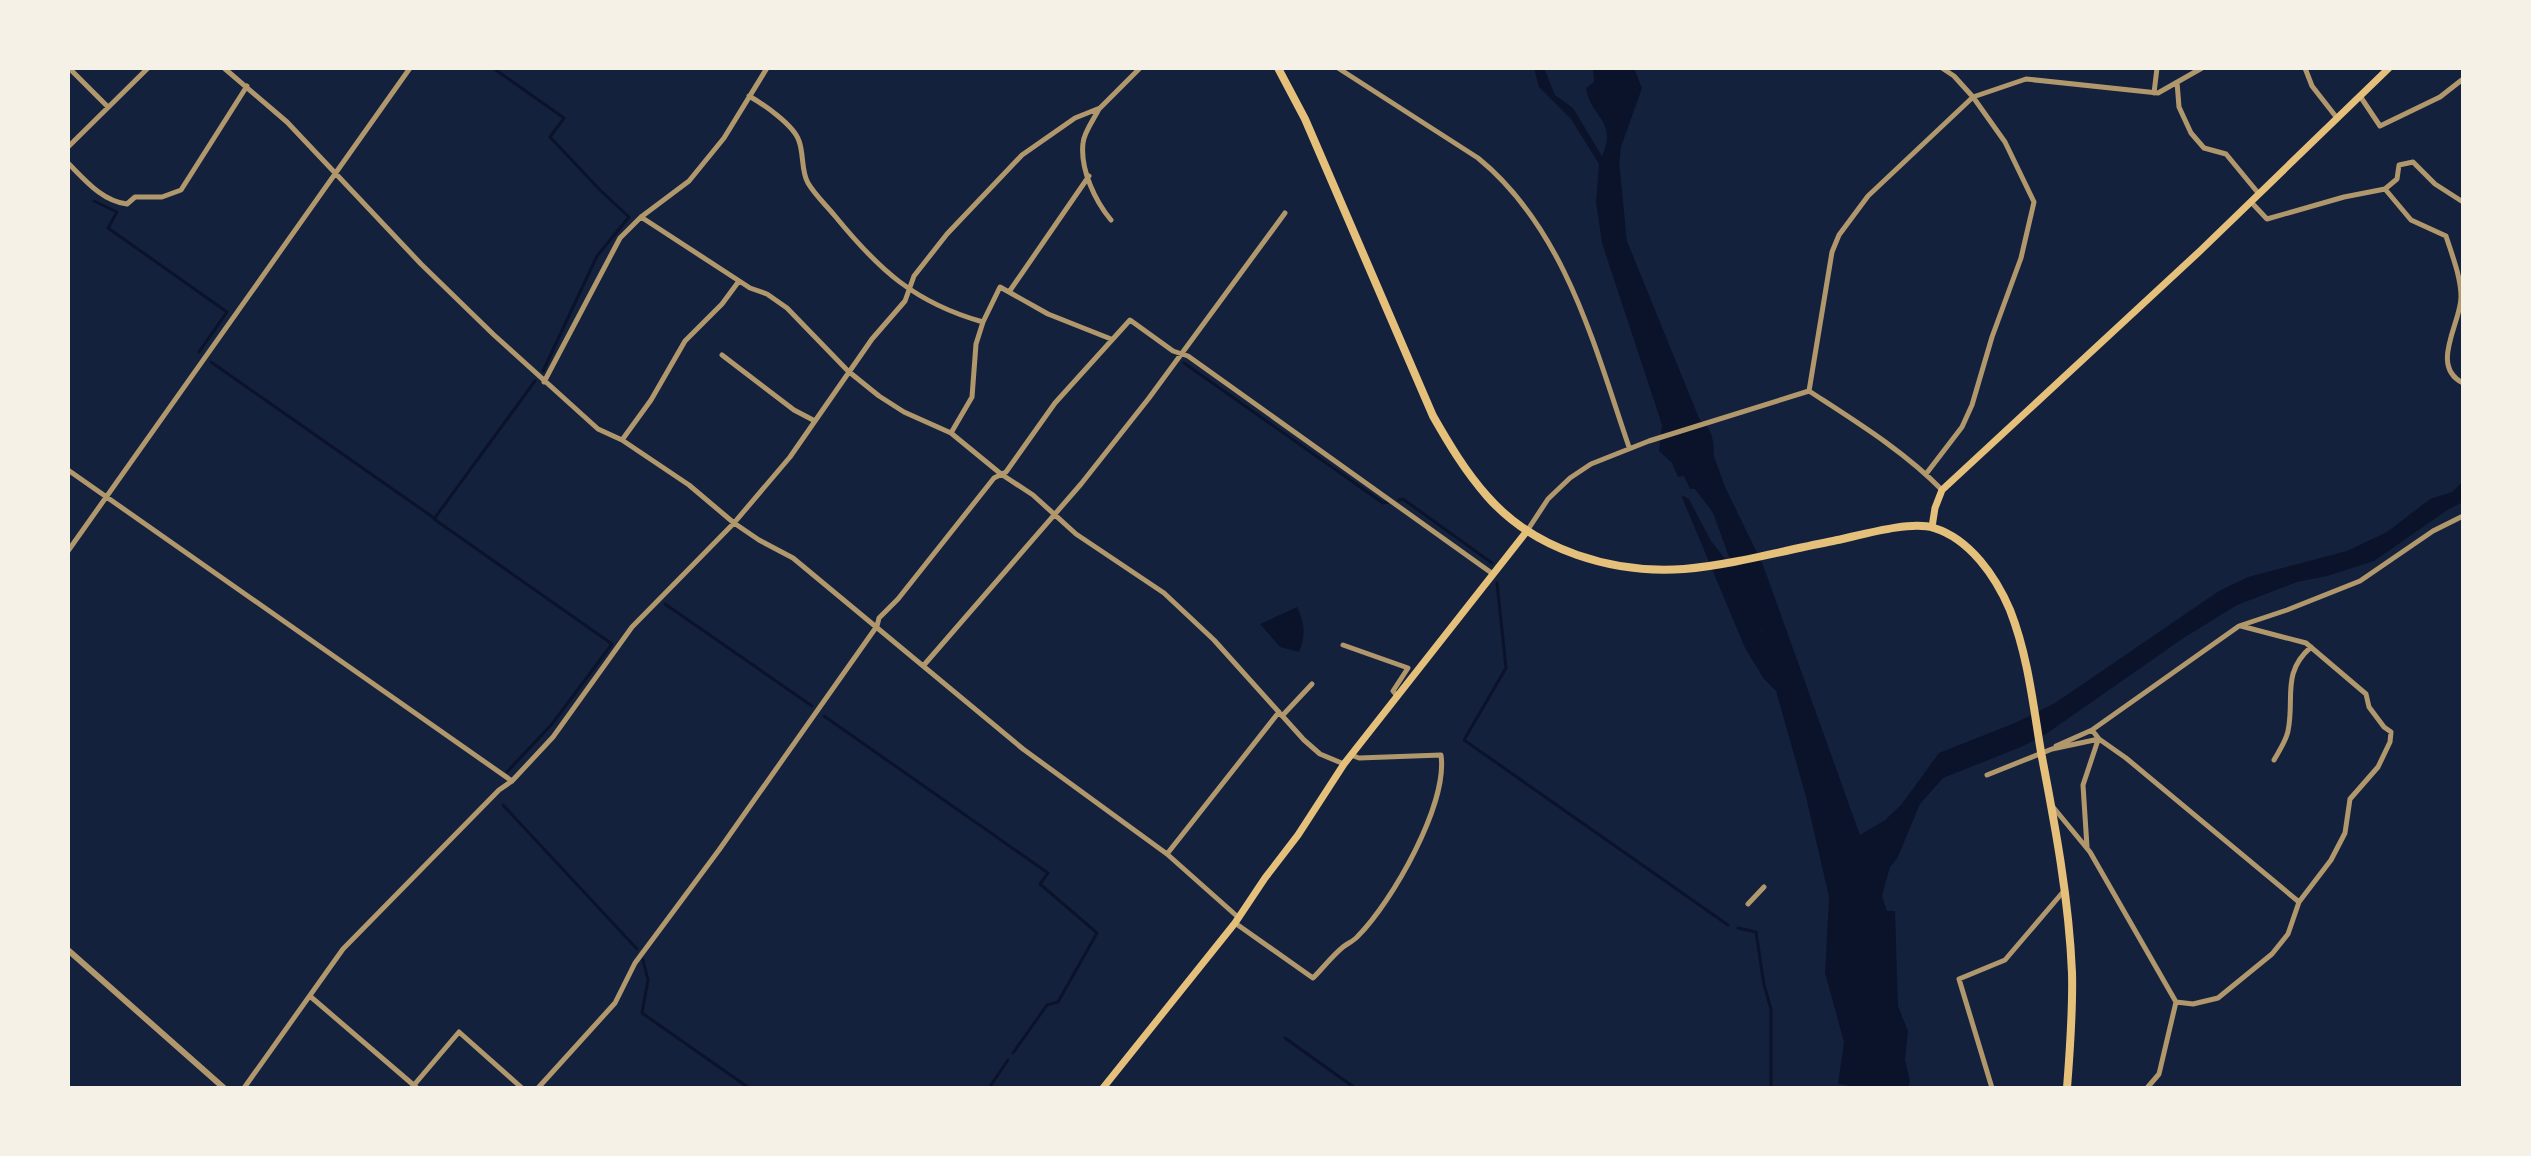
<svg xmlns="http://www.w3.org/2000/svg" width="2531" height="1156" font-family="'Public Sans',sans-serif">
	<rect width="100%" height="100%" fill="#14213d"/>
	<!-- water -->
	<path fill="#0b132b" fill-rule="evenodd" d="M1534,68h10l11,27 18,13 29,48c16,-36 -12,-39 -16,-68l8,-6 -1,-14h41l8,20 -21,59 -2,22 -10,36 5,57 64,140c25,22 39,21 35,60l50,103 97,270 25,-15 16,-15 38,-52 78,-31 38,-19 164,-112 29,-14 99,-26 40,-19 43,-33 22,-7 11,-11v21l-14,7 -75,52 -47,15 -30,6 -60,23 -52,32 -139,97 -25,13 -78,31 -23,26 -23,55 -7,8 -8,29 5,15h8l3,95 10,25 -3,29 5,21 -2,7h-61v-3l-9,-1 6,-42 -19,-69 4,-76 -23,-100 -30,-106 -12,-12 -19,-31 -64,-153 8,4 22,42 23,29 21,51 8,11 -19,-66 -20,-48 -11,-5 -18,-24h-5l-6,-13 -6,1 -6,-14 -13,-12 3,-26 -60,-182 -6,-41 3,-38 -28,-45 -32,-32zM1700,458l8,4 17,45 -7,-1c-10,-14 -21,-29 -18,-48z
		M1297,607c8,16 9,28 2,45l-19,-5 -20,-23z"/>
	<g fill="none" stroke-linecap="round" stroke-linejoin="round">
		<!-- stream -->
		<path stroke="#0b132b" stroke-width="3" d="M493,68l71,50 -14,19 50,53 29,27 -32,39 -54,115
			M94,201l23,11 -9,16 119,84 -28,40
			M211,362l223,156
			M1184,363l199,140 5,-1
			M1399,500l4,-1 89,64
			M1497,583l9,85 -42,72 264,185
			M665,604l147,102
			M824,716l224,157 -8,11 57,49 -39,69 -11,3 -34,48
			M507,772l45,-48 60,-80 -178,-125 101,-138
			M503,805l134,144
			M1738,928l18,4 8,53 7,24v79
			M643,960l5,20 -6,33 107,75
			M1285,1038l70,50
			M989,1088l19,-28"/>
		<!-- river -->
		<path stroke="#0b132b" stroke-width="20" d="M1610,170l7,73 83,204 62,172"/>
		<!-- minor -->
		<path stroke="#b1986c" stroke-width="5" d="M69,68l39,39
			M224,68l63,54 134,142 73,71 104,94 24,11 67,45 45,38 25,17 34,18 230,191 144,105 72,64
			M1338,68l140,90c87,71 116,187 151,289
			M2305,68l7,18 25,32
			M2177,82l2,25 12,26 13,15 22,6 33,40
			M2154,93l3,-25
			M749,96c14,8 45,29 50,45 5,13 2,30 9,42 7,12 18,22 27,33 44,54 80,87 148,106l17,-35 48,27 63,25
			M2360,96l20,30 60,-29 23,-18
			M1099,109c-5,10 -15,23 -16,34 -3,26 12,58 28,77
			M68,147l80,-79
			M68,163c17,17 34,38 59,41l8,-7h27l19,-7 66,-104
			M2251,202l16,17 77,-22 41,-8
			M2463,202l-28,-18 -22,-22 -14,3 -2,14 -12,10 26,31 35,16c6,19 15,41 15,61 0,26 -32,69 2,86
			M641,217l109,71 17,6 20,14 61,63 31,25 25,16 47,21 50,41 32,21 43,39 88,59 50,47 90,100 16,14 24,10
			M1009,292l80,-116
			M722,355l72,55 21,11
			M544,382l76,-144 21,-21 48,-36 35,-43 43,-70
			M1809,391l23,-139 7,-17 29,-39 105,-99 53,-18 132,14 44,-25
			M951,433l21,-36 4,-53 7,-22
			M622,440l29,-40 34,-59 37,-37 17,-23
			M68,470l444,311
			M1926,474l36,-47 10,-22 20,-68 29,-79 13,-56 -29,-60 -32,-45 -19,-21 -12,-8
			M1527,531l21,-32 22,-21 21,-14 58,-23 160,-50c46,30 95,60 133,99
			M68,551l342,-483
			M1343,645l65,23 -15,23 4,5
			M924,665l157,-181 68,-86 136,-185
			M1282,716l30,-32
			M2056,746l36,-16
			M2274,760c5,-9 12,-19 14,-29 7,-33 -7,-58 23,-84
			M1987,775l65,-26 47,-10
			M2053,807l37,45 86,150 -17,72 -12,14
			M2087,847l-4,-62 15,-45
			M1167,854l112,-142
			M2299,902l-173,-144 -27,-19 -7,-9 147,-104 48,-16 73,-29 73,-50 30,-15
			M1748,904l16,-17
			M1235,923l78,55c10,-10 19,-22 30,-31 5,-4 11,-6 15,-11 34,-34 90,-132 83,-181l-82,3 -8,-3
			M311,997l106,91
			M2176,1002l17,2 25,-6 54,-44 16,-20 11,-32 32,-42 14,-27 5,-34 28,-32 12,-25 1,-10 -7,-5 -15,-20 -3,-13 -60,-51 -65,-17
			M414,1085l45,-53 63,56
			M244,1088l99,-139 156,-159 13,-9 41,-44 79,-110 102,-104 56,-66 82,-118 33,-38 9,-25 33,-42 75,-79 53,-37 25,-10 40,-40
			M538,1088l77,-85 20,-40 84,-113 158,-224 2,-8 19,-19 96,-121 12,-6 49,-69 75,-83 43,31 15,5 305,218
			M1992,1088l-33,-109 46,-19 58,-68"/>
		<!-- tertiary -->
		<path stroke="#b1986c" stroke-width="6" d="M68,950l156,138"/>
		<!-- secondary -->
		<path stroke="#e5c07b" stroke-width="7" d="M1932,527l3,-19 7,-18 258,-239 189,-183
			M1103,1088l132,-165 30,-45 33,-43 46,-71 183,-233"/>
		<!-- trunk -->
		<path stroke="#e5c07b" stroke-width="8" d="M1278,68l27,51 128,297c16,28 32,55 54,80 48,55 127,78 197,73 47,-4 102,-19 149,-28 25,-5 77,-21 101,-13 36,11 62,49 76,82 18,46 23,94 31,142 14,73 28,147 31,221 1,38 -2,77 -5,115"/>
	</g>
	<!-- border -->
	<rect width="2531" height="1156" fill="none" stroke="#f6f1e7" stroke-width="140"/>
</svg>
